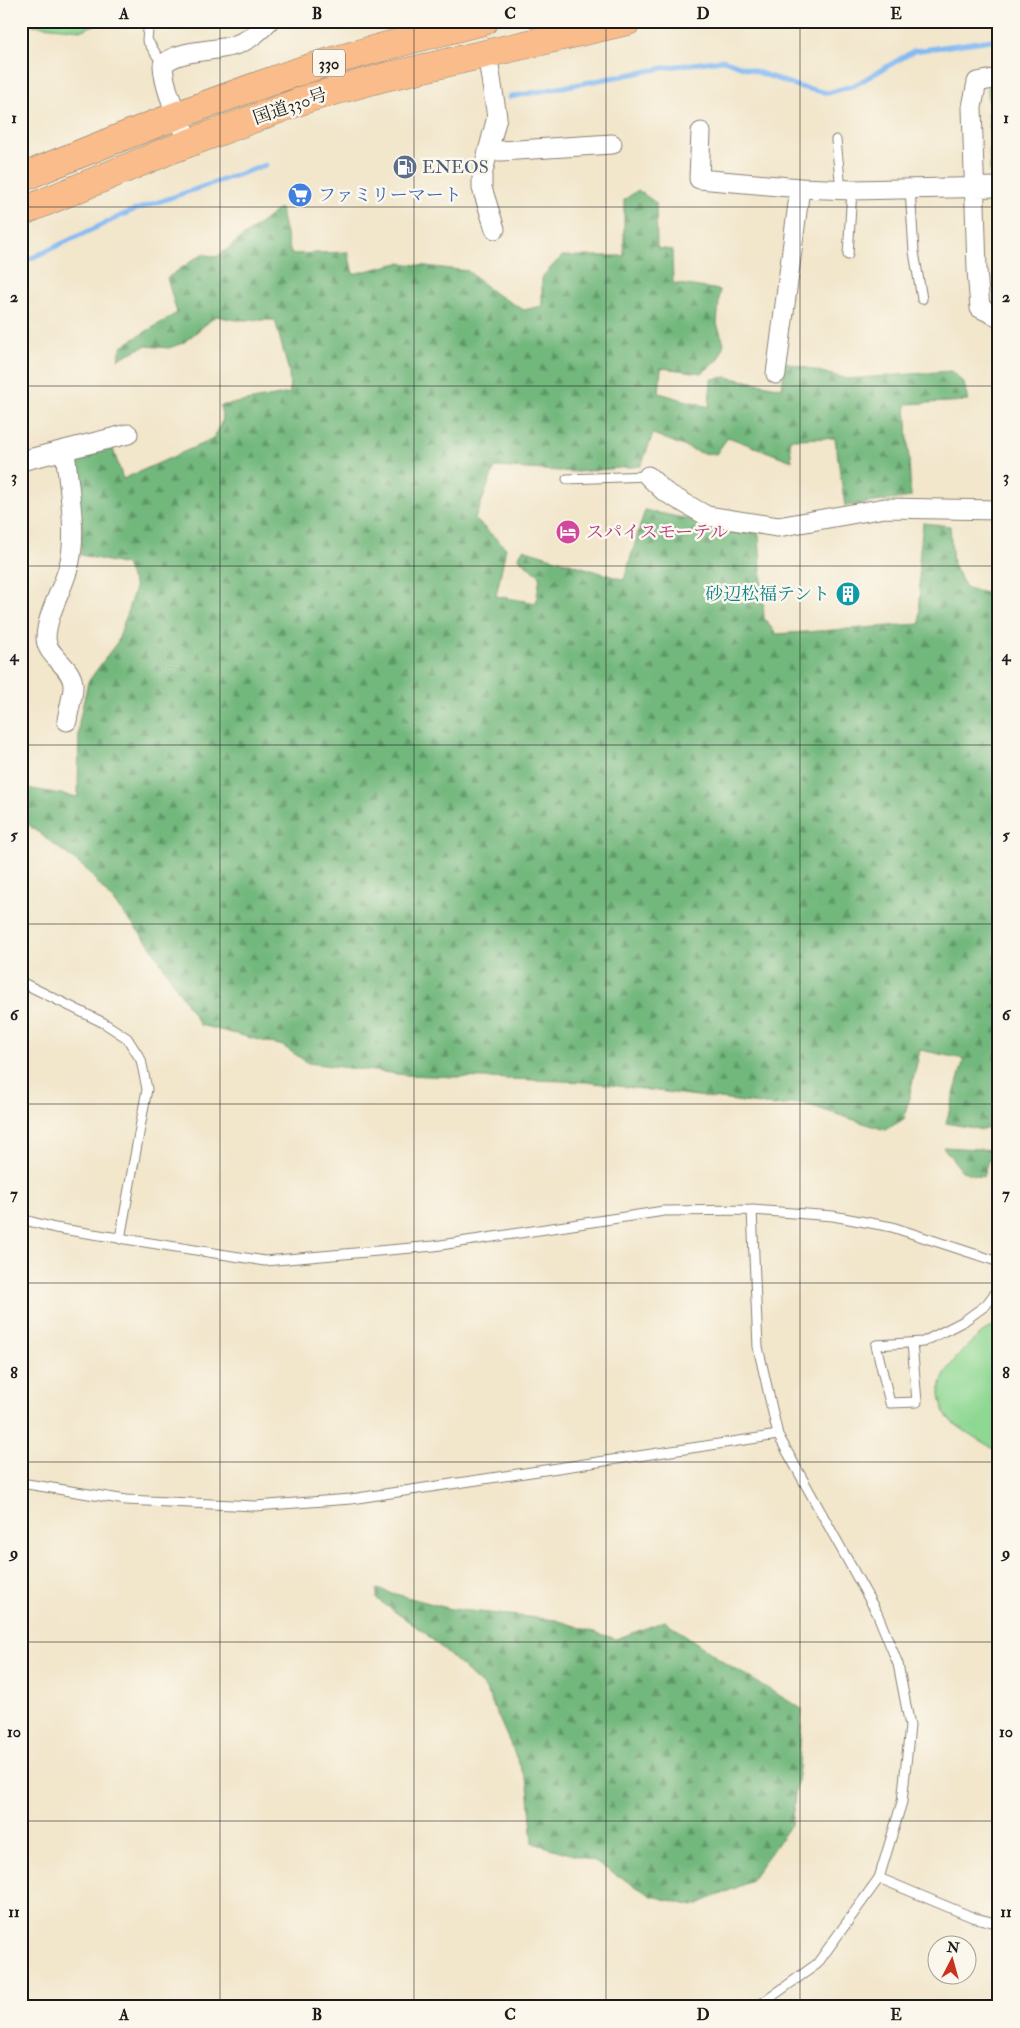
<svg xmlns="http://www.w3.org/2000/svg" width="1020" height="2028" font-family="'IM FELL Double Pica','Noto Serif JP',serif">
	<defs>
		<pattern id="forest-firs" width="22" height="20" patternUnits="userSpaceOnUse" patternTransform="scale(1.25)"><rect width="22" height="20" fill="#72b87d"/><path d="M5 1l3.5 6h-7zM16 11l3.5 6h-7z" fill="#5d9566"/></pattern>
	</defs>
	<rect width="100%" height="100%" fill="#fbf7ec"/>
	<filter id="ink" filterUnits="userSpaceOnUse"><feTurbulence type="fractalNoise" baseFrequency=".02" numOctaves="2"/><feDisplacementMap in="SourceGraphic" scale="10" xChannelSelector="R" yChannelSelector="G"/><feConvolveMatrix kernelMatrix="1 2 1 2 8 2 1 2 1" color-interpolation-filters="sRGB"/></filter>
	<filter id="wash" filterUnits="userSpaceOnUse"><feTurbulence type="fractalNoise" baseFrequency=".0096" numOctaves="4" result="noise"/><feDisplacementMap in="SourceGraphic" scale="20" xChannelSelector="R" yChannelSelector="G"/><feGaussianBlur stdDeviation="1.12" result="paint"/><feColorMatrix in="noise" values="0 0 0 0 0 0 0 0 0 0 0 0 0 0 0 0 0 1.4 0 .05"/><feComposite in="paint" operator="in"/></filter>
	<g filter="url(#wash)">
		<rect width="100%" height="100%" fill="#f2e6cb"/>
		<!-- forest -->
		<path fill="url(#forest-firs)" stroke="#476a4c" d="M638,190l18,13 1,45 15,2 1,33 47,7 -3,34 7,19 -5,16 -17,14 -41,-5 -2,25 50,14 2,-28 15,-2 56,11 3,-26 62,17 104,-8 13,12 4,18 -62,3 5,93 -66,9 -10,-68 -46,1 3,22 -64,-24 -12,17 -15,-1 -48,-19 -12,32 -64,6 -82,-5 -20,52 31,29 -10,48 40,7 4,-27 -22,-18 5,-9 101,31 21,-70 114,24 5,84 12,16 144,-10 -1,-64 4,-37 27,3 3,39 14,24 25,5 7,-11v540l-16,7 -37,-7 18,-64 -44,-9 -16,69 -19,11 -83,-27 -27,3 -188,-24 -181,-7 -98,-12 -25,-17 -83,-21 -50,-80 -64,-76 -65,-50v-32l57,10 1,-75 9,-40 30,-41 17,-53 -9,-23 -45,-10 1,-30 -9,-66 40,-10 10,30 90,-40 10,-20 -3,-13 70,-13 -1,-21 -14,-52h-40l-19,-4 -33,27 -14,5 -24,-2 -27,13 4,-13 55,-33 -10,-35 35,-24 15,3 63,-49 11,46 57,-2 5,22 46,-11 69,8 26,22 30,17 18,-4v-29l20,-21h62v-56z
			M943,1147l53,3 3,-3v16l-11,-3 -5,17 -21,-6z
			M377,1589l74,20 105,11 60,19 49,-18 65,45 72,43 -3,58 -8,58 -42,57 -56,24 -41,-10 -59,-35 -60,-18 -5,-59 -42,-95 -61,-56 -48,-34z"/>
		<!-- pitch -->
		<path fill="#8ed893" stroke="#557a58" d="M21,21h83l-22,9 -61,-6z
			M988,84h11v88l-9,1z
			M999,1324v128c-10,-6 -46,-27 -51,-34 -5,-7 -9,-22 -8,-30 3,-21 39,-58 59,-64z"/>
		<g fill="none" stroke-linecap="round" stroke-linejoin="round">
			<!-- stream -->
			<path stroke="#84baf3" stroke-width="5" d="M510,97l159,-30 54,-7 77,27 28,6 27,-8 59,-34 85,-12
				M21,263l108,-51 137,-47"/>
		</g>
	</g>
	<g filter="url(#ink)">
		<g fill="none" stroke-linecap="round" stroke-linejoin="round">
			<defs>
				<path id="service" d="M149,21l-2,19 16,25
					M836,140l5,49
					M910,189l4,63 8,47
					M848,255l4,-65
					M567,479l81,-3
					M21,982l83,41 23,15 14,22 6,29 -27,150
					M752,1210l6,137 20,88 99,178 21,51 12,62 -8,76 -23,76 -62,86 -60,43
					M21,1219l34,9 210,33 169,-15 230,-35 88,-1 81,6 59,11 107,35
					M912,1343l5,59 -27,1 -14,-58 47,-3 41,-21 22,-16 13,-17
					M21,1483l105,17 129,6 96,-7 427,-64
					M879,1878l93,39 27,7"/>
				<path id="minor" d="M487,53l10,64 -15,58v13l13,41
					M999,78l-22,4 -5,25 5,163 3,38 19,9
					M701,132l-2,47 101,9 52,2 147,-3
					M189,142c-10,-24 -25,-51 -26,-77 15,-17 53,-12 75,-21 13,-5 22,-13 31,-23
					M488,150l13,1 111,-7
					M776,374l24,-186
					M65,450c3,33 12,79 5,111 -5,26 -23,50 -24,77 0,18 25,27 27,46 1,9 -5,27 -6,37
					M21,461l107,-27
					M648,476l17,16 42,24 71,11 107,-19 114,2"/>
				<path id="trunk" d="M21,178c91,-38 183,-74 276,-106 61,-20 124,-35 187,-51
					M21,212l144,-60 144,-54 76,-21 243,-56"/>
			</defs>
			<!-- service casing -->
			<use href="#service" stroke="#878174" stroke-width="11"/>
			<!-- minor casing -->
			<use href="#minor" stroke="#878174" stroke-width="21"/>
			<!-- trunk casing -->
			<use href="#trunk" stroke="#878174" stroke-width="29"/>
			<!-- service -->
			<use href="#service" stroke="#fff" stroke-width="9"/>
			<!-- minor -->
			<use href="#minor" stroke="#fff" stroke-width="19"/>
			<!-- trunk -->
			<use href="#trunk" stroke="#f9bc8a" stroke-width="28"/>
		</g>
	</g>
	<!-- grid -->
	<path fill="none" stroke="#1c1c1c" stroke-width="1" stroke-opacity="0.55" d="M220,21v1986M414,21v1986M606,21v1986M800,21v1986M21,207h978M21,386h978M21,566h978M21,745h978M21,924h978M21,1104h978M21,1283h978M21,1462h978M21,1642h978M21,1821h978"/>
	<!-- icons -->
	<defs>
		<symbol id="fuel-disc" viewBox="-11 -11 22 22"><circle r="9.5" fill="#5c6f8a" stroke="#fbf7ec"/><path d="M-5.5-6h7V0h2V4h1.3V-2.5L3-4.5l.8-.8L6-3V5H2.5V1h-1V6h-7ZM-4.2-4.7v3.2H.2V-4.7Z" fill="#fff"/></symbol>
		<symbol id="supermarket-disc" viewBox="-11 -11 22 22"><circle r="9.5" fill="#3f7fe0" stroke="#fbf7ec"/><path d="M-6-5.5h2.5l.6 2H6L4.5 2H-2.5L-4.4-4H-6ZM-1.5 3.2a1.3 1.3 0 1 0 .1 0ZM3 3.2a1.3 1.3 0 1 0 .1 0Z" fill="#fff"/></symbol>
		<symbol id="hotel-disc" viewBox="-11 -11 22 22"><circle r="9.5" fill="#d1479c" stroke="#fbf7ec"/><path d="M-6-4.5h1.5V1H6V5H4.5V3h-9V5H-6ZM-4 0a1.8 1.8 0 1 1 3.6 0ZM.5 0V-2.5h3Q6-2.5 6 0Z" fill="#fff"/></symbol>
		<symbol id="building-disc" viewBox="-11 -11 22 22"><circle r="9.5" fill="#0f9aa8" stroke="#fbf7ec"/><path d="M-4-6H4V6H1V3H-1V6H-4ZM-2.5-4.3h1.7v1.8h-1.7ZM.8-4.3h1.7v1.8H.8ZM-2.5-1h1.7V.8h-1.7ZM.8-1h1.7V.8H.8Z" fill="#fff"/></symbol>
	</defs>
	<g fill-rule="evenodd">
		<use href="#fuel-disc" x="391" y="153" width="28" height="28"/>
		<use href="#supermarket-disc" x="286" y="181" width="28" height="28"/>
		<use href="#hotel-disc" x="554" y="518" width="28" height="28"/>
		<use href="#building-disc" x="834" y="580" width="28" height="28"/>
	</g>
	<g text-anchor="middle" stroke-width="5" stroke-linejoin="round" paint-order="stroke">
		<!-- shield labels -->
		<rect fill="#fbf7ec" stroke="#5f5e5a" stroke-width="1" x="313" y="49.5" width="32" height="27" rx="4"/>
		<g font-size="16" font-weight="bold" fill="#1c1c1c">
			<text x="329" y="69">330</text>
		</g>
		<!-- street labels -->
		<g font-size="18" fill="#1c1c1c" stroke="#fbf7ec">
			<text transform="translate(290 106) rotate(-19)" y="6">国道330号</text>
		</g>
		<!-- service labels -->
		<g font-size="18" fill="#4e5e75" stroke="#fbf7ec" text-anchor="start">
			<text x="422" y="173">ENEOS</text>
		</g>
		<!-- shop labels -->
		<g font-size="18" fill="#366cbe" stroke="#fbf7ec" text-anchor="start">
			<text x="318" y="201">ファミリーマート</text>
		</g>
		<!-- hotel labels -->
		<g font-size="18" fill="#b23c85" stroke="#fbf7ec" text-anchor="start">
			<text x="586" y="538">スパイスモーテル</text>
		</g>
		<!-- culture labels -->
		<g font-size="18" fill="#0d838f" stroke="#fbf7ec" text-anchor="end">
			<text x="830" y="600">砂辺松福テント</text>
		</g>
	</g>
	<!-- margin -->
	<rect width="1020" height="2028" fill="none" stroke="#fbf7ec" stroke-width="55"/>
	<!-- north arrow -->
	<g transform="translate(952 1960) rotate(6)"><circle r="24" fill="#fbf7ec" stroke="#a29f99"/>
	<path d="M0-4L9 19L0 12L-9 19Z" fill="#c8321e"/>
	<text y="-8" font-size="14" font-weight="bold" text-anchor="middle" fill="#1c1c1c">N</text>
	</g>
	<rect x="28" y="28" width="964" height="1972" fill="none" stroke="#1c1c1c" stroke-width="2"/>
	<g font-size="16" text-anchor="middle" font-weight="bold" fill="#1c1c1c">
		<text x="124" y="19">A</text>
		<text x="317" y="19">B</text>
		<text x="510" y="19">C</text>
		<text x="703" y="19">D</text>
		<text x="896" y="19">E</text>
		<text x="14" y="123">1</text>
		<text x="1006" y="123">1</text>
		<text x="14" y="302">2</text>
		<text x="1006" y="302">2</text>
		<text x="14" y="482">3</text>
		<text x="1006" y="482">3</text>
		<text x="14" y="661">4</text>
		<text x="1006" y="661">4</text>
		<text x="14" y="840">5</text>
		<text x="1006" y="840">5</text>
		<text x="14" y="1020">6</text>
		<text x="1006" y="1020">6</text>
		<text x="14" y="1199">7</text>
		<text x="1006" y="1199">7</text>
		<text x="14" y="1378">8</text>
		<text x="1006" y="1378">8</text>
		<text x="14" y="1558">9</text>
		<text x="1006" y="1558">9</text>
		<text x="14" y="1737">10</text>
		<text x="1006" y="1737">10</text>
		<text x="14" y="1917">11</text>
		<text x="1006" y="1917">11</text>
		<text x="124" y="2020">A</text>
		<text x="317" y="2020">B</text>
		<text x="510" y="2020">C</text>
		<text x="703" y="2020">D</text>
		<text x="896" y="2020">E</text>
	</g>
</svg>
